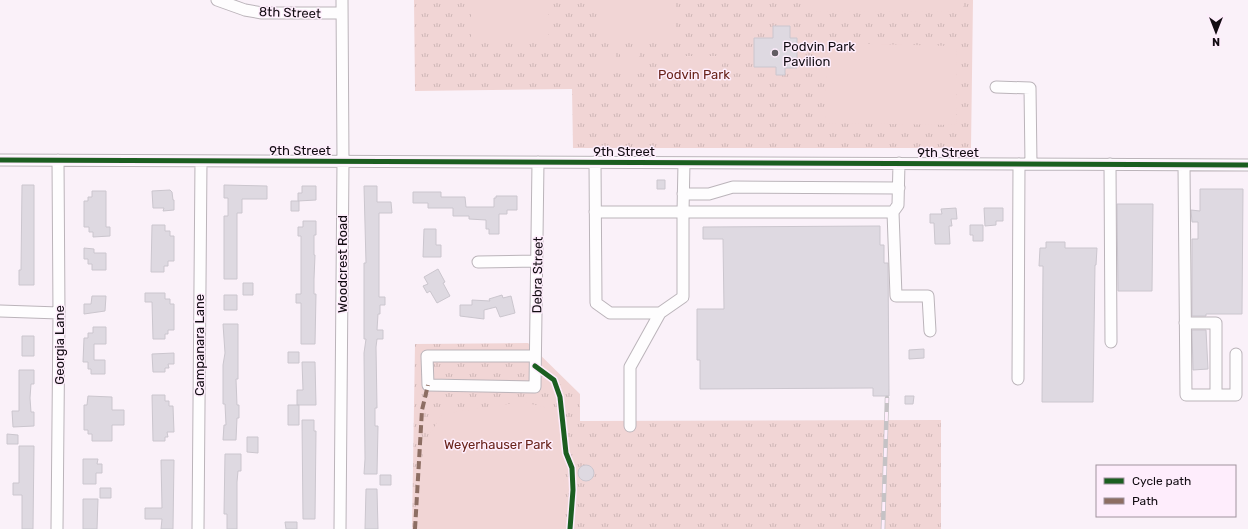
<svg xmlns="http://www.w3.org/2000/svg" width="1248" height="529" font-family="Rubik,sans-serif">
	<defs>
		<pattern id="grass-tufts" width="24" height="20" patternUnits="userSpaceOnUse"><rect width="24" height="20" fill="#f1d5d5"/><path d="M3 7l-1-3M5 7V3M7 7l1-3M15 17l-1-3M17 17v-4M19 17l1-3" fill="none" stroke="#ceb6b6"/></pattern>
	</defs>
	<rect width="100%" height="100%" fill="#faf1f9"/>
	<!-- grass -->
	<path fill="url(#grass-tufts)" d="M414,0h559l-2,148h-398l-1,-59 -157,2z
		M528,343l52,51v27l361,-1v109h-529l3,-185z"/>
	<!-- garden -->
	<path fill="#f1d5d5" d="M471,0h77v39h-77z
		M598,0h78v41h-78z
		M806,0h157v12l-157,-1z
		M827,43l130,3 -1,79 -131,-2z
		M597,48h19v26h-19z
		M620,48h19v26h-19z
		M671,56h51v22l-51,-1z
		M522,402l40,9 3,118h-147v-37l6,-48 18,-30z"/>
	<!-- building -->
	<path fill="#ded9e1" stroke="#cbc6ce" d="M773,26h17v12h7v30h-12v7h-9v-8h-22v-29h19z
		M657,180h8v9h-8z
		M22,185h12v100h-15v-15h2z
		M224,185l43,1v13h-25v14h-5v66h-13v-63h4v-18h-4z
		M302,186h14v14l-18,1v-8h4z
		M364,186h13v16h14l1,11h-13v84h6v8h-5v9h-2l-1,16h6v9h-6l-1,8 1,61h-2v18h3l-1,48h-13l1,-15 -1,-106 2,-14h-2v-76h2z
		M1200,189h43l-1,125h-36v2h-14v-77h6v-17h-6l-1,-12 9,1z
		M170,190l2,2 1,8h1v10l-11,1 1,-3h-11l-1,-17z
		M92,191h14v36h4v9l-17,1v-5h-4v-5h-5v-26h4v-4h4z
		M413,192h28v5h24l1,10h28v-9h2v-2h21v14h-10v4h-8v20h-10v-5h-3v-9l-17,-1v-3h-16v-8h-25v-5h-15z
		M291,201h8v10h-8z
		M1117,204h36l-1,87h-34z
		M956,208l1,11h-6l1,7h-3l1,18h-15l-1,-21h-4v-9h12l-1,-5z
		M984,208h19v13h-7v4l-11,1z
		M303,221h13v14h-2v20h1l-1,24v15h2l-1,50h-14v-41h-5v-9h5v-58h-3v-9h5z
		M152,225h13v6h5v5h4v25h-6v5h-4v6h-13z
		M970,225h13v16h-10v-6h-3z
		M880,226v19h4v18h4l1,133h-16v-8l-173,1v-29h-3v-51h27l-1,-70h-20v-12z
		M424,229h12v16h5v12h-18z
		M1046,242h19v6h32l-1,17h-1l-2,137h-51l1,-136h-4l1,-18h6z
		M84,248l10,1v4h12v17h-14v-6h-4v-5h-4z
		M438,269l7,13 -2,1 7,13 -13,7 -7,-12 -3,2 -4,-7 5,-2 -4,-7z
		M243,283h10v12h-10z
		M145,293h20v6h5v5h4v26h-6v4h-3v5h-12l-1,-37h-7z
		M224,295h13v15h-13z
		M502,295l1,3 8,-2 4,17 -15,4 -4,-10 -12,3v9l-24,-3v-11h12v-5l18,1 -1,-2z
		M92,296h14l-1,15 -21,3v-10h7z
		M223,324h15v55h-2l1,26h2v13h-2l-1,22h-13l1,-15h2l-1,-21h-2v-39l2,-12z
		M93,327h13v17h-12v16h11v14h-14v-5h-3v-7h-5l1,-24h4v-5h5z
		M1192,330h14l2,39 -15,1z
		M22,336h12v20h-12z
		M924,349v9l-15,1v-9z
		M288,352h11v11h-11z
		M174,353v11h-6l1,4h-4v4h-12l-1,-18z
		M302,362h13l1,43h-19v-15h6z
		M19,370h15v14h-3l-1,14 1,14h3v14l-21,1 -1,-16h7z
		M152,395h13v6h4v5h4l1,26h-7l1,5h-3v4h-12z
		M88,396l24,1v13h12v15h-12v16h-20v-7h-4v-4h-4v-25h3z
		M905,396h9l-1,8h-8z
		M288,405h11v20h-11z
		M302,420h12v11h2l-1,88h-12z
		M7,434l11,1v9h-11z
		M247,437h11v16l-11,-1z
		M19,446h15l-1,83h-11v-34h-9v-12h6z
		M225,454h16v17h-3l-1,11v47h-10v-15h-3z
		M83,459h15l-1,5h5v9h-6v11h-13z
		M161,460h13l-1,69h-12l1,-10h-17v-11h17z
		M578 473a8 8 0 1 1 16 0a8 8 0 1 1-16 0Z
		M380,475h11v10h-11z
		M100,488h11v10h-11z
		M366,489h11l1,40h-13z
		M83,499h15l-1,30h-14z
		M285,522h12v7h-11z"/>
	<g fill="none" stroke-linecap="round" stroke-linejoin="round">
		<defs>
			<path id="minor" d="M217,0l28,10 17,3h79
				M996,87l34,1 1,76
				M0,160l1248,5
				M595,162l1,141 14,10h50
				M684,163l-1,49h210
				M899,163l-1,42 -5,7 3,84h32l2,35
				M1110,164l1,178
				M1184,165c1,76 1,153 2,230h30v-72h-31
				M683,194h26l24,-7 166,1
				M595,212h88v85l-23,16 -30,54v59
				M478,262l59,-1
				M0,311l59,2
				M535,356h-108l1,29 107,2c1,-75 2,-150 3,-225
				M1018,379l1,-215
				M1216,395h20v-41
				M57,529l2,-216 -1,-153
				M198,529l3,-368
				M340,529l3,-368 -1,-161"/>
		</defs>
		<!-- minor casing -->
		<use href="#minor" stroke="#bbb4ba" stroke-width="13"/>
		<!-- minor -->
		<use href="#minor" stroke="#fefdfe" stroke-width="11"/>
		<defs>
			<path id="rail" d="M883,529l4,-131"/>
		</defs>
		<!-- rail casing -->
		<use href="#rail" stroke="#c5c2c5" stroke-width="4.5"/>
		<!-- rail -->
		<use href="#rail" stroke="#feedfc" stroke-width="3" stroke-dasharray="9" stroke-linecap="butt"/>
		<!-- quiet -->
		<path stroke="#8d6e63" stroke-width="4" stroke-dasharray="8 4" stroke-linecap="butt" d="M415,529l7,-119 6,-25"/>
		<defs>
			<path id="cycleway" d="M0,160l1248,5
				M535,366l19,14 6,17 6,56 6,15 1,22 -3,39"/>
		</defs>
		<!-- cycleway casing -->
		<use href="#cycleway" stroke="#feedfc" stroke-width="8"/>
		<!-- cycleway -->
		<use href="#cycleway" stroke="#1b5e20" stroke-width="5"/>
	</g>
	<!-- markers -->
	<circle fill="#635c63" stroke="#feedfc" stroke-width="1.5" cx="775" cy="53" r="4"/>
	<g text-anchor="middle" stroke-width="3" stroke-linejoin="round" paint-order="stroke">
		<!-- street labels -->
		<g font-size="13" fill="#120c12" stroke="#feedfc">
			<text transform="translate(290 12) rotate(2)" y="5">8th Street</text>
			<text x="300" y="155">9th Street</text>
			<text x="624" y="156">9th Street</text>
			<text x="948" y="157">9th Street</text>
			<text transform="translate(342 264) rotate(-90)" y="5">Woodcrest Road</text>
			<text transform="translate(537 275) rotate(-89)" y="5">Debra Street</text>
			<text transform="translate(59 345) rotate(-90)" y="5">Georgia Lane</text>
			<text transform="translate(199 345) rotate(-90)" y="5">Campanara Lane</text>
		</g>
		<!-- poi labels -->
		<g font-size="13" fill="#120c12" stroke="#feedfc" text-anchor="start">
			<text x="783" y="51">Podvin Park<tspan x="783" dy="15">Pavilion</tspan></text>
		</g>
		<!-- park labels -->
		<g font-size="13" fill="#69231b" stroke="#feedfc">
			<text x="694" y="79">Podvin Park</text>
			<text x="498" y="449">Weyerhauser Park</text>
		</g>
	</g>
	<!-- legend -->
	<rect x="1096" y="465" width="140" height="52" fill="#feedfc" stroke="#a0939e"/>
	<rect x="1104" y="478" width="20" height="6" fill="#1b5e20" stroke="#a0939e"/>
	<text x="1132" y="485" font-size="12" fill="#120c12">Cycle path</text>
	<rect x="1104" y="498" width="20" height="6" fill="#8d6e63" stroke="#a0939e"/>
	<text x="1132" y="505" font-size="12" fill="#120c12">Path</text>
	<!-- north arrow -->
	<g transform="translate(1216 32) rotate(180)" stroke="#feedfc" stroke-width="3" paint-order="stroke">
	<path d="M0-3L7 15L0 10L-7 15Z" fill="#120c12"/>
	<text y="-6" font-size="11" font-weight="bold" text-anchor="middle" fill="#120c12">N</text>
	</g>
</svg>
